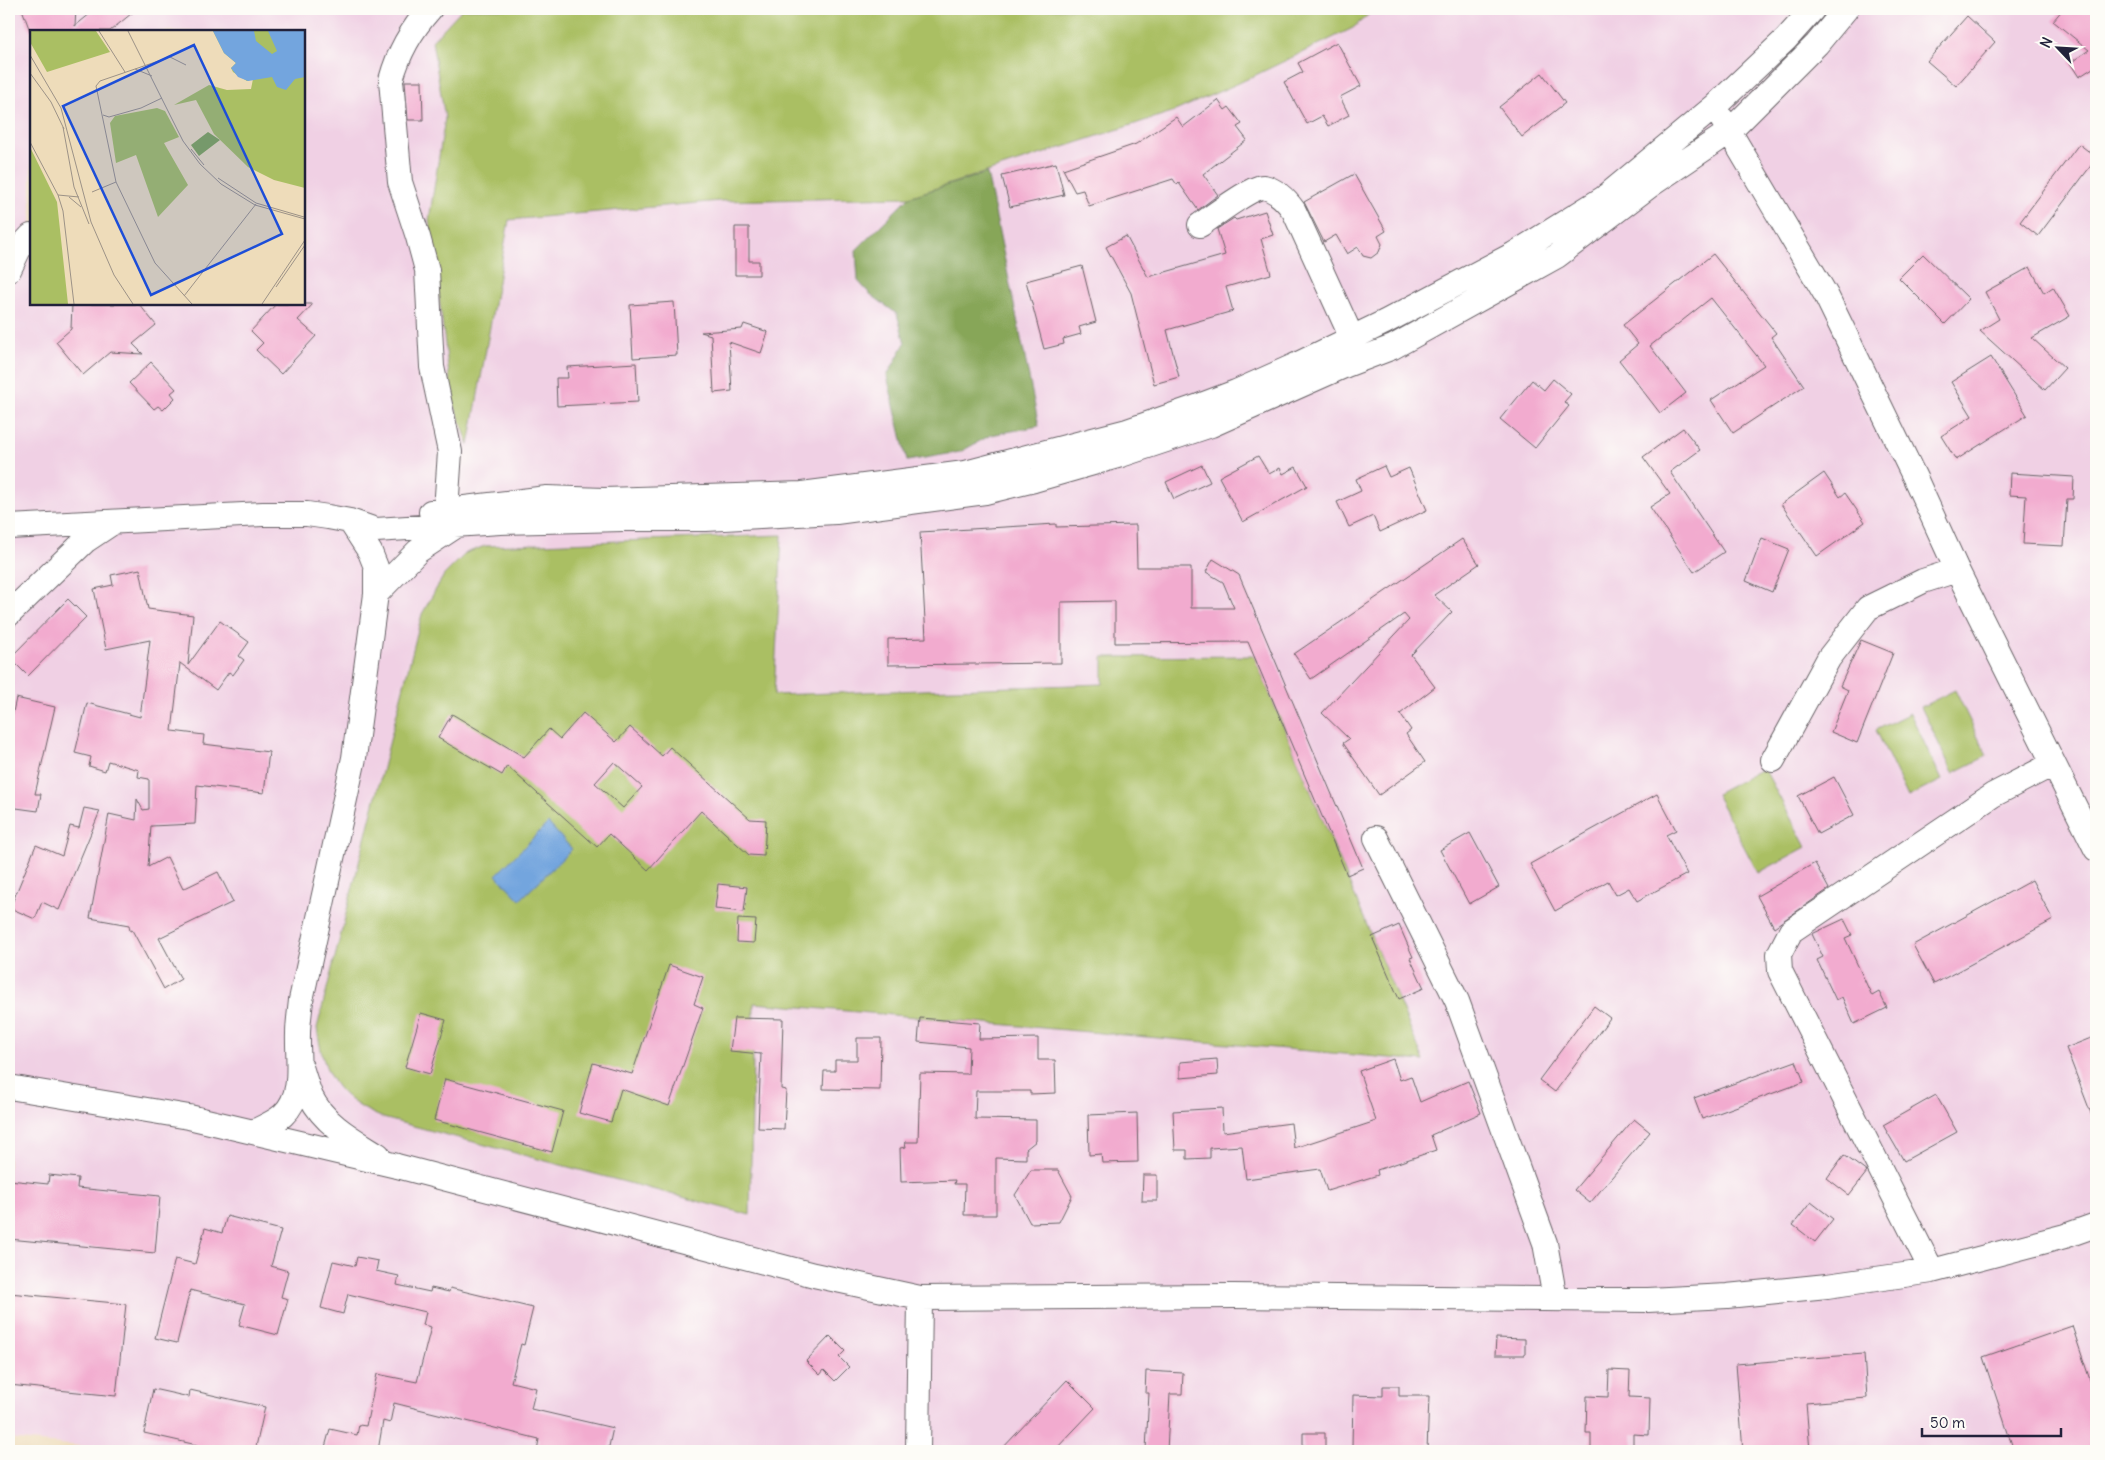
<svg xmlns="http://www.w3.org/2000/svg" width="2105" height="1460" font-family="Delius,sans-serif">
	<rect width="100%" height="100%" fill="#fdfcf7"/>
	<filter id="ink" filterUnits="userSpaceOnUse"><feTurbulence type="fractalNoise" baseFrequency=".02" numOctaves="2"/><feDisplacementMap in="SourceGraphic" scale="10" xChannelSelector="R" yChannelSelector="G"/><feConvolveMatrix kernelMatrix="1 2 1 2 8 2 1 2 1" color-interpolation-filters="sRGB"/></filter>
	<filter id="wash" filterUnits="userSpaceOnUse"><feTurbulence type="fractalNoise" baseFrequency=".0096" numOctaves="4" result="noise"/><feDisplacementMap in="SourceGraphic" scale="20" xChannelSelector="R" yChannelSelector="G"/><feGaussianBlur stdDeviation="1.12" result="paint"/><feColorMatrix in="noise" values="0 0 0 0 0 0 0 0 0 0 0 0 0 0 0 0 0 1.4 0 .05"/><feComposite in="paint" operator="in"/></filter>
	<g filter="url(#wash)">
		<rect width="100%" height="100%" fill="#eedcba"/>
		<!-- built -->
		<path fill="#f0d0e4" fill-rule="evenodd" d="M9,9h453l-30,32 13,77 -16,102 23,178 17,46 40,-224 211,-19 189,-4 330,-114 114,-55 22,-19h721v1442h-1963l-124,-12zM31,31h273v273h-273z"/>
		<!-- green -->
		<path fill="#aabf63" stroke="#66704f" d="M462,9h913l-22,19 -114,55 -64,28 -266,86 -189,4 -211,19 -40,225 -17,-47 -23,-178 16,-102 -13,-77z
			M782,535l-8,160 329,-11v-27l151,-1 170,405 -670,-58 -4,212 -367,-97c-47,-20 -59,-41 -66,-90l105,-414 22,-39 22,-22 19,-7z
			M1955,690l32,66 -34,17 -32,-66z
			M1910,713l32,67 -34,17 -32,-67z
			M1764,768l42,79 -48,26 -42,-79z"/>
		<!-- forest -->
		<path fill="#87a659" stroke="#54644a" d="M987,173l52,253 -48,9 -31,17 -53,9 -20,-85 18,-33 -8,-29 -27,-20 -12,-13 -2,-31 53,-53z"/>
		<!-- water -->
		<path fill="#73a5de" stroke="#4a648c" d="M548,823l24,26 -52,51 -24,-25z"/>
		<g id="blocks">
			<!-- building -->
			<path fill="#f2abcf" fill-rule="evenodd" d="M22,9h54l-1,17 21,-17h41l-27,22h-80z
				M2063,9h33v57l-17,11 -9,-14 19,-13 -36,-29z
				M1967,16l28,26 -39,44 -29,-25z
				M1337,42l24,44 -21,11 9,18 -21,11 -6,-10 -15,8 -23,-42 19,-10 -5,-9z
				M1542,73l23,30 -43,34 -23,-30z
				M405,81h17l1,39h-15z
				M1218,100l7,10 4,-3 13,17 -5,3 10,13 -44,34 15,21 -20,15 -19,-27 -2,2 -4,-6 -84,27 -6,-16 -8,2 -12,-23 73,-25 40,-27 7,10z
				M2079,144l17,13v2l-58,77 -18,-14z
				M1056,163l8,32 -54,12 -8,-31z
				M1354,174l32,57 -8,5 4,8 -3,8 -8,6 -8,-2 -5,-9 -11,7 -11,-19 -12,7 -20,-40z
				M1265,211l8,24 -12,4 10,35 -45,13 7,24 -66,19 12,47 -25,7 -23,-91 -25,-46 20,-11 22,41 77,-22 -8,-26 17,-11 2,2z
				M735,227h14v34h10v14h-24z
				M1713,254l63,79 -5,4 33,49 -71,47 -22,-33 53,-35 -53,-67 -61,48 36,47 -26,20 -41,-53 19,-16 -15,-19z
				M1923,254l46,45 -24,25 -46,-46z
				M1082,266l14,56 -17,5 2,7 -18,5 1,5 -20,5 -18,-68z
				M2030,267l14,26 9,-6 17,29 -38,22 33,30 -20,22 -65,-59 19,-12 -14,-27z
				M674,302l3,53 -44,3 -3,-53z
				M72,304h67l17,21 -23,19 10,10 -33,-2 -27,23 -27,-33 15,-13z
				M276,304h37l-15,16 18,16 -35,38 -25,-24 7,-7 -12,-12z
				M744,324l24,8 -7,21 -32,-11 3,49 -18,2 -3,-58 -10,-3 41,-3z
				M1991,357l36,58 -71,45 -15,-24 31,-20 -21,-34z
				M151,362l25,27 -5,4 4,5 -12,12 -5,-4 -4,3 -25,-26z
				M636,363l2,39 -81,4 -1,-28h12l-1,-11z
				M1553,379l18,15 -7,8 5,4 -34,42 -35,-29 32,-39 12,10z
				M1683,428l17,22 -30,22 54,80 -30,20 -44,-65 20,-13 -27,-37z
				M1258,456l11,18 11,-6 3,6 13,-7 11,19 -64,36 -24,-45z
				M1202,465l8,17 -36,17 -8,-17z
				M1384,466l5,11 20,-9 18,42 -47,22 -7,-16 -24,11 -12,-25 24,-11 -5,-12z
				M1824,473l16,24 5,-4 20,29 -48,34 -36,-52z
				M2010,473l64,4 -1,22h-6l-3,47 -41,-2 3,-48 -17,-1z
				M1056,524v3l80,-2 1,42h54v41h43l-11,-26 -17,-10 7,-13 26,16 124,293 -16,7 -99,-233 -133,1v-42l-54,1v61l-173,2v-26l38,-1 -6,-106z
				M1762,538l27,11 -17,43 -26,-11z
				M1462,539l17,25 -45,31 18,17 -41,43 24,32 -35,27 11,16 -5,4 19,28 -46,33 -36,-52 6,-4 -27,-26 87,-93 -5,-6 -93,65 -17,-25z
				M140,569l8,40 45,6 -5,50 32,-44 29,21 -10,14 5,4 -11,15 -4,-3 -13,18 -36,-27 -8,68 32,4 -1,9 66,8 -5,41 -67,-8 -2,39 -44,2 -3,41 19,-10 16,32 35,-17 15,30 -74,36 22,41 -17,10 -32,-59 -2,1 -1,-6 -39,-7 19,-104 27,6 1,-21 6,11 6,-1v-30l-11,-2 1,-7 -31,-9 -3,10 -16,-5 2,-9 -16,-4 12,-50 53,14 10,-77 -44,9 -12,-60 19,-4 -2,-10z
				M68,599l18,18 -58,59 -18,-18z
				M1861,640l32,13 -36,90 -26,-11 17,-42 -8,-4z
				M16,698l39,9 -20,87h6l-3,17 -29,-4v-76z
				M583,713l33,29 14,-15 32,29 8,-9 80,72 16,1 -2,36 -15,-1 -48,-44 -53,59 -39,-36 -12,13 -90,-81 -5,9 -64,-37 14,-24 72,43 25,-28 11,10zM614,762l28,25 -19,21 -28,-25z
				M1834,777l20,38 -36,19 -20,-38z
				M1657,794l19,36 -10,5 21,39 -50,27 -8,-13 -13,7 -8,-14 -53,30 -25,-47z
				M84,808l16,3 -41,99 -17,-8 -7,17 -25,-11 26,-63 26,11 8,-30 9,2z
				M1470,833l29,54 -30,17 -29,-54z
				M1815,863l14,26 -55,38 -17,-31z
				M2032,880l21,40 -119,64 -21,-39z
				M718,884l29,3 -3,25 -29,-3z
				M738,919l18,1 -2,23 -17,-1z
				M1844,919l8,16 -7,3 27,58 7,-4 8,16 -33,16 -12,-27 -6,3 -19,-40 6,-3 -11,-23z
				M1399,925l14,32 -3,1 14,30 -25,11 -27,-62z
				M669,965l34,12 -9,27 9,4 -34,98 -48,-17 -10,33 -32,-9 14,-50 39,11z
				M1594,1006l16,12 -55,74 -16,-12z
				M421,1013l25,7 -16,54 -25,-7z
				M734,1018l49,1 -2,70 5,1 -2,39 -26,-1 3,-74 -31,-3z
				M920,1018l60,5 -1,16 59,-1v22h17l1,33 -26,1v-3h-54l-1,28 61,1v21l-10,8v10l-30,-1v57h-32l1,-31h-11l1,-4 -54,2 -1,-34 6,-1 -1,-5h13l2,-69 48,1 1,-27 -51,-5z
				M2096,1036v88h-1l-29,-76z
				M857,1038h24l-1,52 -57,-1 1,-18h11v-11h22z
				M1217,1059l1,16 -38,3v-16z
				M1393,1059l7,21 11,-4 9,26 48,-21 13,32 -50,22 5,15 -59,20 1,5 -51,16 -7,-22 -74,10 -4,-33 -32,2v10l-23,1v-9h-12l-2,-39 49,-3 1,24 68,-9 3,25 82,-27 -17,-50z
				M1796,1061l8,21 -102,37 -8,-21z
				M445,1079l118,32 -11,41 -118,-32z
				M1936,1095l21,37 -53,29 -21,-36z
				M1137,1113l1,49 -36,1 -1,-9 -12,1 -1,-40z
				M1634,1119l16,13 -60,71 -16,-13z
				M1844,1155l23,17 -18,23 -22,-17z
				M1031,1170h27l14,26 -13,26 -29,1 -15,-28z
				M49,1175l29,3 -1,10 83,8 -5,57 -146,-14v-59l39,4z
				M1143,1175h14v26h-15z
				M1811,1202l22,17 -18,23 -22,-17z
				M227,1216l54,14 -10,36 17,5 -7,26 7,2 -10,36 -39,-10 6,-21 -55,-14 -13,53 -22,-5 20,-79 20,5 10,-36 17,5z
				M357,1257l21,4 -2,10 23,5 -2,9 33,7 1,-4 18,4 1,-4 83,20 -9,37 -3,-1 -10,38 25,6 -5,21 82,19 -5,23h-71l2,-12 -145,-36 -4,20 -7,-2 -5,30h-54l6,-22 27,6 2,-10 7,1 11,-52 40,8 14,-55 -8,-2 3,-13 -78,-18 -5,20 -22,-6 12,-47 22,5z
				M9,1293l117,11 -10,92 -107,-11z
				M2072,1326l24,72v53h-82l-31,-94z
				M830,1336l15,15 -6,6 10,10 -14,14 -11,-11 -4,5 -14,-14z
				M1496,1338l29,1v16h-30z
				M1864,1354l3,44 -61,5 4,48h-67l-7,-87z
				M1609,1370l21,1 -1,26 21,1 -1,37 -16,-1v17h-42v-18h-5l1,-37 21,1z
				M1146,1371l37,2 -1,21h-12l-3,57 -21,-1 3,-57h-4z
				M1067,1380l28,28 -41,43h-54z
				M1383,1386h16v10h30l-2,55h-39v-3l-36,-1 1,-52 30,1z
				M153,1389l36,8 1,-7 75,17 -10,44h-21l-15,-3 -1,3h-22l1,-6 -53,-12z
				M1303,1433h22v18h-22z"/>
		</g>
	</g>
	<g filter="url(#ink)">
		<use href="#blocks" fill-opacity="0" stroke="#696367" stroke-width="1"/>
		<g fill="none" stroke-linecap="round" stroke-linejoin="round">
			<defs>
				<path id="minor" d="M430,9c-18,20 -32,45 -39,71l9,102 18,55 9,33 5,97 18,85 -4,58
					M1722,119l104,176 89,183 42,92 139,279
					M1200,225c10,-7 54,-40 64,-38 12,3 23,14 30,24l58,127
					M9,270l10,-21 12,-13
					M431,512l116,-14 57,2 198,-6 163,-21 162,-42 72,-25 37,-14 58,-26 91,-44 129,-68 90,-56 111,-92 71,-67 27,-30
					M9,527l254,-13h44l21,3 22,4 26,9 124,-8 123,-3h83l130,-7 149,-20 49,-12 87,-25 90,-30 135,-60 47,-18 164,-91 95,-72 77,-52 88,-88 29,-35
					M376,594l42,-43 38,-25
					M9,614l76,-73 27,-18
					M1773,760l56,-102 39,-50 55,-27 34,-11
					M1376,838l81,163 88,242 10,56
					M301,1067c3,10 6,20 10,30 13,27 43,43 67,58
					M9,1087l180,30 64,15 144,34 417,109 106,23 313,-2 415,4 79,-4 100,-10 105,-15 133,-35 31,-11
					M253,1132c10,-5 21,-9 30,-17 22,-20 14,-55 15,-81 0,-11 2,-23 3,-34l53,-242 22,-164v-27l-6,-15 -20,-31
					M1932,1271l-152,-300 -1,-17 12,-23 202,-136 60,-31
					M918,1451l2,-153"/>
			</defs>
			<!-- minor casing -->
			<use href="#minor" stroke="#696367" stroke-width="26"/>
			<!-- minor -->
			<use href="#minor" stroke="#fff" stroke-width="24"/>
		</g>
	</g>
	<!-- overview -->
	<g transform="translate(30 30)">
		<rect width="275" height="275" fill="#eedcba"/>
		<path d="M66,1l14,21 -63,20 -17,-30 1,-11zM183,1h59l33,35v122l-31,-8 -26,-13 -34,-33 -18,-34 -22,5 35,-20 18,5 24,-1 2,-10 -6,2 -14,-9 -2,-4 5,-5 -12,-10zM127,78l8,3 14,26 -15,6 24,42 -30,32 -22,-62 -20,8 -6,-40 5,-7zM0,117l27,55 11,102h-38z" fill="#aabf63"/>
		<path d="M178,102l12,8 -21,16 -8,-11z" fill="#87a659"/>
		<path d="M183,1h41l2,10 16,13 5,-3 -9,-20h37v46l-10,2 -9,11 -9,-3 -5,-10 -24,4 -10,-4 -7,-9 5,-5 -12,-10z" fill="#73a5de"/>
		<path fill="none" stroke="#9c9287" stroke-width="1" d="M69,1l26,41M98,1l55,110 17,23 21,20 34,21 50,14M0,25l31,53 30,114 23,53 19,29M156,35l-16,-8 -70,24 -4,5 20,96 39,81 37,41M105,39l17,7M0,43l21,29 13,27M73,85l6,2 32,-9 21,-10M33,97l11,60 15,37M0,112l28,53 5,16 11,93M161,119l13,16M188,148l38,25 48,14M62,162l24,-10M28,165l21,2M39,167l12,10M246,257l29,-42M154,266l72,-92M232,274l43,-64"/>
		<path fill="#1d4ed8" fill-opacity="0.15" stroke="#1d4ed8" stroke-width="2.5" d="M164,15l88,189 -131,61 -88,-189z"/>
		<rect width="275" height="275" fill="none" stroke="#22223b" stroke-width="2.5"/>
	</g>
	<!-- margin -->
	<rect width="2105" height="1460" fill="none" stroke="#fdfcf7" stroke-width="30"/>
	<!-- north arrow -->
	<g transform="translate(2058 48) rotate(295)" stroke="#fdfcf7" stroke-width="4" paint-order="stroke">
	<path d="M0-4L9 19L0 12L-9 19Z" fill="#22223b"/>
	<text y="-8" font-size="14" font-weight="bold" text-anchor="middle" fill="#22223b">N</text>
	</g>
	<!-- scale -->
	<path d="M1922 1428v8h139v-8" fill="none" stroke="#22223b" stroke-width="2.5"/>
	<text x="1930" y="1428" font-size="15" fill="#22223b" stroke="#fdfcf7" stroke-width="4" paint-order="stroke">50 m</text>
</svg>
